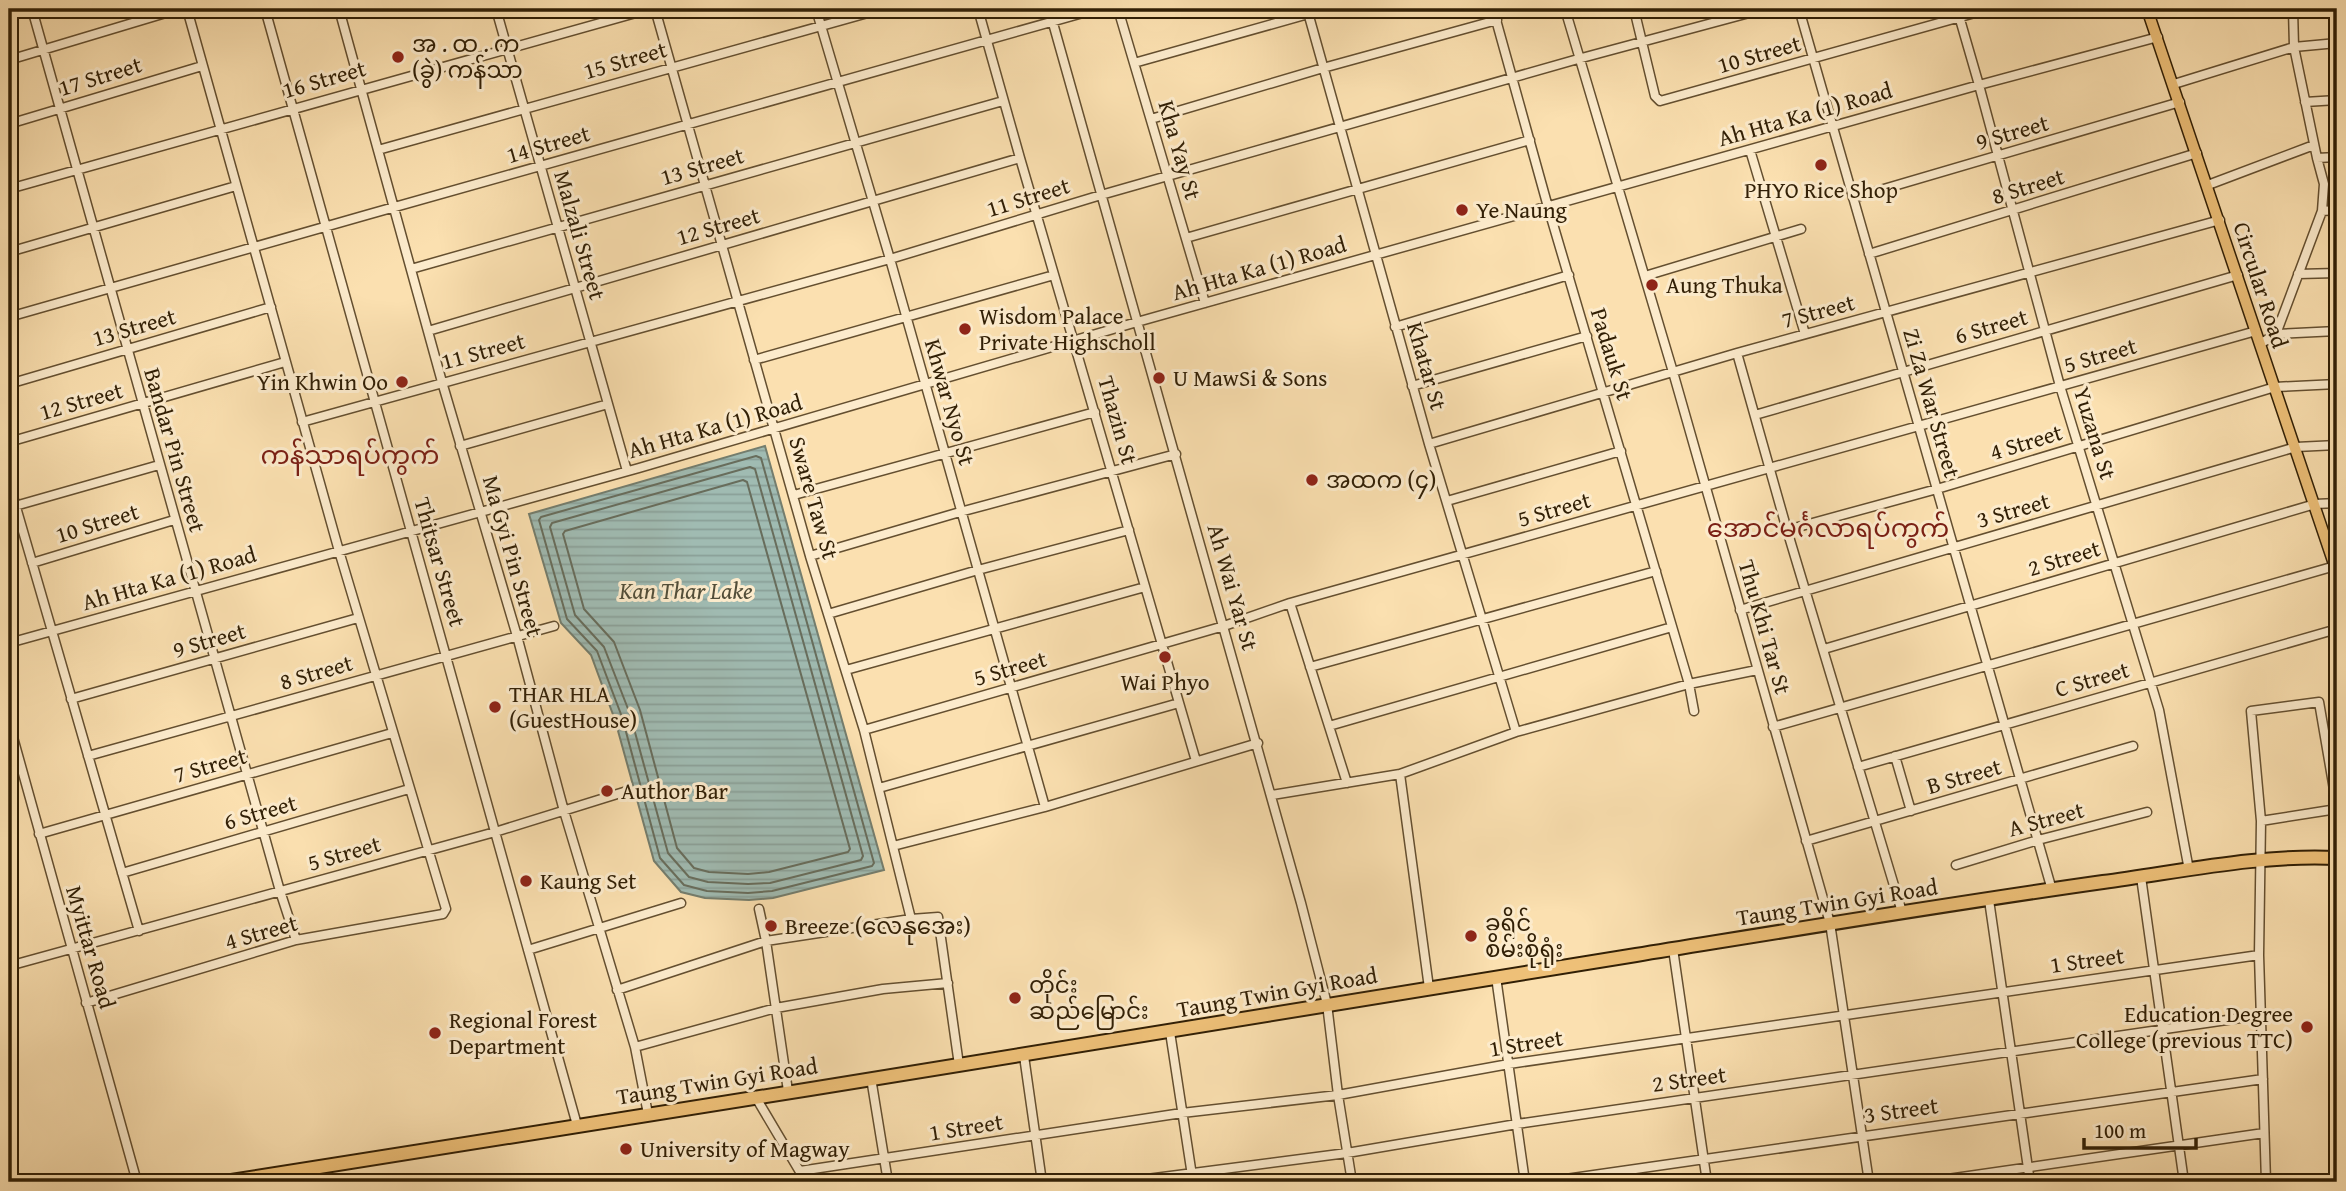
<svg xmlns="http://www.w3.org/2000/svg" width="2346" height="1191" font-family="'Gentium Book Plus','Noto Sans Myanmar',serif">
	<defs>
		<pattern id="water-rules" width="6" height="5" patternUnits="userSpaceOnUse" patternTransform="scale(1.75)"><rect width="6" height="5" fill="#a0bbb2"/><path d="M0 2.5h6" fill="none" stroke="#8aa098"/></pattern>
	</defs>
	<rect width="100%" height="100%" fill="#fbe0b0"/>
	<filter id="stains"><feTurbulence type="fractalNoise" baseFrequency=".00286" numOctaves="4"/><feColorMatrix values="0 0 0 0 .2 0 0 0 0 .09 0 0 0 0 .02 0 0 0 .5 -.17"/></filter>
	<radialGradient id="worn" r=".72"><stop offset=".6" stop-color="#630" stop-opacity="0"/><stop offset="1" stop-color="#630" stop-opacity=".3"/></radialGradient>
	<!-- water -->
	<path fill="url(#water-rules)" stroke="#747d6d" stroke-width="2" d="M765,446l119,424 -111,28 -24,2 -44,-2 -24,-6 -27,-31 -39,-141 -24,-65 -30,-32 -32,-109z"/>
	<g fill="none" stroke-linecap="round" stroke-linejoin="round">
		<!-- shore -->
		<path stroke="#686d5c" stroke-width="2" d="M756,456l5,2 113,405 -2,3 -100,25 -24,2 -41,-2 -23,-6 -24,-27 -38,-141 -25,-66 -30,-32 -28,-99 2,-3z
			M750,467l5,2 108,387 -2,4 -91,23 -22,1 -40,-2 -19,-5 -21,-24 -38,-139 -26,-67 -29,-32 -25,-88 2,-4z
			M743,480l4,2 103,367 -2,3 -79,20 -21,2 -39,-2 -15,-4 -17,-20 -37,-138 -26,-68 -30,-33 -21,-75 2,-3z"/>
		<defs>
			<path id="minor" d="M32,9l248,882 16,49
				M265,9l312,1116
				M339,9l103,373 75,254 47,175 71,236 13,67
				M496,9l131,462
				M655,9l155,547 54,174 47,189
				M816,9l74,250 155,548
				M978,9l42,149 176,603
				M1049,9l252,894 26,101 11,91 14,87
				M1118,9l87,294
				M1307,9l122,435 87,288
				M1493,9l55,198 141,477 5,27
				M1565,9l108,363 157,551 39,259
				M1634,9l21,87 5,5 329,-92
				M1799,9l253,881
				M1957,9l22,76 81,301 99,324 30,160
				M9,60l170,-51
				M1134,63l192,-54
				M2174,84l120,-37 43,-4
				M2305,102l32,-2
				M1151,119l172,-51 174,-48
				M9,124l193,-58
				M378,150l504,-141
				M1750,150l55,184
				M2317,158l20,-1
				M2208,185l106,-40
				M9,189l641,-180
				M1853,198l327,-96
				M2322,211l15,-1
				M1186,238l344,-98
				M9,252l227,-66
				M1869,254l328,-101
				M411,269l592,-168
				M2298,274l39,-1
				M1645,276l156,-47
				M9,317c362,-105 725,-204 1088,-308
				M1395,327l174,-52
				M428,331l592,-173
				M2276,334l46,-123 2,-27 -7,-26 -23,-111 -1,-38
				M2260,344l16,-10 61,-3
				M1737,353l50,177 115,382
				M754,360l300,-85
				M9,384l262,-77
				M1412,386l175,-50
				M1755,415l483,-140
				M302,422l588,-163 211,-64 477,-136 186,-50
				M9,442l276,-80
				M1429,444l308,-91 483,-133
				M460,446l148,-42
				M9,483l130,448
				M794,495l301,-83
				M1447,501l174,-50
				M15,506l144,-41
				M1787,530l150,-41 338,-102 62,-3
				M810,556l150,-44 216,-58
				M32,563l142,-43
				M1290,603l57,180
				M1740,610l556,-163 41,-2
				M828,614l150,-44 151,-40
				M9,643l630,-175 498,-146 842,-237 179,-48
				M1824,649l491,-145 22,-1
				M1310,667l346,-96
				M846,670l299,-83
				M71,699l287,-81
				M9,723l128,459
				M1329,726l343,-99
				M1773,727l562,-161
				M864,730l360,-104 66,-23 966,-272
				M88,756l466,-130
				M1895,756l16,55
				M1858,767l479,-138
				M1400,774l29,214
				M879,788l300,-85
				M1272,795l128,-21 116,-42 173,-48 68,-14
				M2261,821l76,-12
				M39,834l353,-101
				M1806,841l327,-95
				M893,846l152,-39 213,-64
				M1956,865l82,-25 109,-28
				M122,873l287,-84
				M2141,877l43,305
				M1989,900l41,282
				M759,909l7,32 22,150
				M1673,949l34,233
				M528,950l153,-47
				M9,966l486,-134 132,-41
				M1496,977l29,205
				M617,990l149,-49 145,-22 27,-2 21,148
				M86,1003l210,-63 147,-26 3,-5 -107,-358 -152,-542
				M1170,1032l23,150
				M635,1047l141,-39 107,-19 65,-6
				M1024,1056l18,126
				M871,1078l17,104
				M755,1096l51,86
				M800,1171l382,-58 156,-18 171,-31 750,-109
				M1124,1182l223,-29 170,-29 744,-109
				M1545,1182l718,-103
				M1927,1182l337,-49
				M2266,1182l-7,-227 2,-134 -10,-110 68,-9 18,105"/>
			<path id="major" d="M2147,9l190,564"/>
			<path id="highway" d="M225,1182c471,-73 940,-151 1411,-227 155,-25 311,-51 467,-73 76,-10 157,-28 234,-24"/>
		</defs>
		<!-- minor casing -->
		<use href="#minor" stroke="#644f30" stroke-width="11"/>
		<!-- major casing -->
		<use href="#major" stroke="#311f05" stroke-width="13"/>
		<!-- highway casing -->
		<use href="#highway" stroke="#311f05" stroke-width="16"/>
		<!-- minor -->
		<use href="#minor" stroke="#fcebcc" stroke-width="8"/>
		<!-- major -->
		<use href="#major" stroke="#eec078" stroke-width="10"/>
		<!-- highway -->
		<use href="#highway" stroke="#eec078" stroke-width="12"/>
	</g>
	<!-- markers -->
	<g fill="#8f2418" stroke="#fcebcc" stroke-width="2.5">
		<circle cx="398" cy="57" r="7"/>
		<circle cx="1821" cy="165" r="7"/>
		<circle cx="1462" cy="210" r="7"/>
		<circle cx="1652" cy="285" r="7"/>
		<circle cx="965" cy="329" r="7"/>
		<circle cx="1159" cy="378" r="7"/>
		<circle cx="402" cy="382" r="7"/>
		<circle cx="1312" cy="480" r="7"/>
		<circle cx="1165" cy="657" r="7"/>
		<circle cx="495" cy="707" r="7"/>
		<circle cx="607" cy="791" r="7"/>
		<circle cx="526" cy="881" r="7"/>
		<circle cx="771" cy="926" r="7"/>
		<circle cx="1471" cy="936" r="7"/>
		<circle cx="1015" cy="998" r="7"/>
		<circle cx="2307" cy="1027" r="7"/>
		<circle cx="435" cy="1033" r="7"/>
		<circle cx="626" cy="1149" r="7"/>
	</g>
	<g text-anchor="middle" stroke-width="6" stroke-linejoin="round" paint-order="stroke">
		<!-- poi labels -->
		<g font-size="23" fill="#311f05" stroke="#fcebcc" text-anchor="start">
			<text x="412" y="52">အ . ထ . က<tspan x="412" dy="26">(ခွဲ) ကန်သာ</tspan></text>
			<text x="1821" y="198" text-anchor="middle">PHYO Rice Shop</text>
			<text x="1476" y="218">Ye Naung</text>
			<text x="1666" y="293">Aung Thuka</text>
			<text x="979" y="324">Wisdom Palace<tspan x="979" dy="26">Private Highscholl</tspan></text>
			<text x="1173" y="386">U MawSi &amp; Sons</text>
			<text x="388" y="390" text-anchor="end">Yin Khwin Oo</text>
			<text x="1326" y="488">အထက (၄)</text>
			<text x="1165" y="690" text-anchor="middle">Wai Phyo</text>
			<text x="509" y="702">THAR HLA<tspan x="509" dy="26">(GuestHouse)</tspan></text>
			<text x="621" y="799">Author Bar</text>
			<text x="540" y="889">Kaung Set</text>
			<text x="1485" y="931">ခရိုင်<tspan x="1485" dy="26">စိမ်းစိုရုံး</tspan></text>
			<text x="785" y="934">Breeze (လေနုအေး)</text>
			<text x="1029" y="993">တိုင်း<tspan x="1029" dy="26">ဆည်မြောင်း</tspan></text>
			<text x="2293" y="1022" text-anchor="end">Education Degree<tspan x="2293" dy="26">College (previous TTC)</tspan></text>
			<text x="449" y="1028">Regional Forest<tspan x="449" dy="26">Department</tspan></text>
			<text x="640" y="1157">University of Magway</text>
		</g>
		<!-- street labels -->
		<g font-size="23" fill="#311f05" stroke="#fcebcc">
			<text transform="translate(1759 54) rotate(-16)" y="8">10 Street</text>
			<text transform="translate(625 60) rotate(-16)" y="8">15 Street</text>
			<text transform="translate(100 76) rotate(-17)" y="8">17 Street</text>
			<text transform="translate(324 79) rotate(-16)" y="8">16 Street</text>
			<text transform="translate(1805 114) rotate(-16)" y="8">Ah Hta Ka (1) Road</text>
			<text transform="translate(2012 132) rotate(-16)" y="8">9 Street</text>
			<text transform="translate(548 144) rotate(-16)" y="8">14 Street</text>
			<text transform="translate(1180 150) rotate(74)" y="8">Kha Yay St</text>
			<text transform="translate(702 166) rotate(-16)" y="8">13 Street</text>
			<text transform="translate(2028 186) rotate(-17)" y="8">8 Street</text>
			<text transform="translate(1028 197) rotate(-17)" y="8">11 Street</text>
			<text transform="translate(718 226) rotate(-16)" y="8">12 Street</text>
			<text transform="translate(580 235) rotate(74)" y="8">Malzali Street</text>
			<text transform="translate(1259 268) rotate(-16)" y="8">Ah Hta Ka (1) Road</text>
			<text transform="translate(2261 285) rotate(72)" y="8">Circular Road</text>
			<text transform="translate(1818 311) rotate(-15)" y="8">7 Street</text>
			<text transform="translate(1991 326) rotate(-16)" y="8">6 Street</text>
			<text transform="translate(134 327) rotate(-16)" y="8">13 Street</text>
			<text transform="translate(483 351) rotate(-15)" y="8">11 Street</text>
			<text transform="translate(1612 354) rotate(73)" y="8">Padauk St</text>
			<text transform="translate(2100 355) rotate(-16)" y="8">5 Street</text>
			<text transform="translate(1427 366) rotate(74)" y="8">Khatar St</text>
			<text transform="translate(81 401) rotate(-16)" y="8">12 Street</text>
			<text transform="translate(950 402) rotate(74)" y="8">Khwar Nyo St</text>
			<text transform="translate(1932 403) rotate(74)" y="8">Zi Za War Street</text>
			<text transform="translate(1118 420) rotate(74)" y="8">Thazin St</text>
			<text transform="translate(715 426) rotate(-16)" y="8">Ah Hta Ka (1) Road</text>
			<text transform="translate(2095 433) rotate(73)" y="8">Yuzana St</text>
			<text transform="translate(2026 442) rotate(-17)" y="8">4 Street</text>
			<text transform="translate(175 450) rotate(74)" y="8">Bandar Pin Street</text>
			<text transform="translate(814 498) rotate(74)" y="8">Sware Taw St</text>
			<text transform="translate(1554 509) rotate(-16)" y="8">5 Street</text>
			<text transform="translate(2013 510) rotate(-16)" y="8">3 Street</text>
			<text transform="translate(97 523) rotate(-17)" y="8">10 Street</text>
			<text transform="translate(513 556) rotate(74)" y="8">Ma Gyi Pin Street</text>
			<text transform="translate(2064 558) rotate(-17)" y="8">2 Street</text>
			<text transform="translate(440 562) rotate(74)" y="8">Thitsar Street</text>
			<text transform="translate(169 578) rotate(-16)" y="8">Ah Hta Ka (1) Road</text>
			<text transform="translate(1233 587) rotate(74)" y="8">Ah Wai Yar St</text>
			<text transform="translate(1765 627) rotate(74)" y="8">Thu Khi Tar St</text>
			<text transform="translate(209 640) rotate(-16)" y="8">9 Street</text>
			<text transform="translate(1010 668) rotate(-16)" y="8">5 Street</text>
			<text transform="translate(316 672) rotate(-16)" y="8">8 Street</text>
			<text transform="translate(2092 679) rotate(-16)" y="8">C Street</text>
			<text transform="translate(210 765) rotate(-16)" y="8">7 Street</text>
			<text transform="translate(1964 776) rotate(-16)" y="8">B Street</text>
			<text transform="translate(260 812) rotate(-16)" y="8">6 Street</text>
			<text transform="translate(2046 819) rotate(-15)" y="8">A Street</text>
			<text transform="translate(344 853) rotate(-16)" y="8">5 Street</text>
			<text transform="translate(1837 902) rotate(-9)" y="8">Taung Twin Gyi Road</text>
			<text transform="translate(261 932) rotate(-16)" y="8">4 Street</text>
			<text transform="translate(91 947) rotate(74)" y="8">Myittar Road</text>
			<text transform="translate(2087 960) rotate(-8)" y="8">1 Street</text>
			<text transform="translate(1277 992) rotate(-10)" y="8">Taung Twin Gyi Road</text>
			<text transform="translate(1526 1043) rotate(-9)" y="8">1 Street</text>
			<text transform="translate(1689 1079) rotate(-8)" y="8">2 Street</text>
			<text transform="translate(717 1081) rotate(-9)" y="8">Taung Twin Gyi Road</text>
			<text transform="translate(1901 1110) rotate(-8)" y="8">3 Street</text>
			<text transform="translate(966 1127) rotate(-9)" y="8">1 Street</text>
		</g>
		<!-- water labels -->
		<g font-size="24" font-style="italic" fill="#524e39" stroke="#fcebcc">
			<text x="686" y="599">Kan Thar Lake</text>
		</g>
		<!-- quarter labels -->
		<g font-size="26" fill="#7a1f14" stroke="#fcebcc">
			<text x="350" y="464">ကန်သာရပ်ကွက်</text>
			<text x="1828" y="537">အောင်မင်္ဂလာရပ်ကွက်</text>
		</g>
	</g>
	<!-- margin -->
	<rect width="2346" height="1191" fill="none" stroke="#fbe0b0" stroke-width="35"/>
	<rect x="10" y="10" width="2325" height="1170" fill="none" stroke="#311f05" stroke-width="3.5"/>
	<rect x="18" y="18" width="2311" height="1156" fill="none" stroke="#311f05" stroke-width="2"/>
	<!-- scale -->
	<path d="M2084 1138v10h112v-10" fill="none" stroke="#311f05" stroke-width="3.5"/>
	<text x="2094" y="1138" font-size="21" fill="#311f05" stroke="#fcebcc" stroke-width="5" paint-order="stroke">100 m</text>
	<rect width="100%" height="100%" filter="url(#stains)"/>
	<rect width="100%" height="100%" fill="url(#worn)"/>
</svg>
